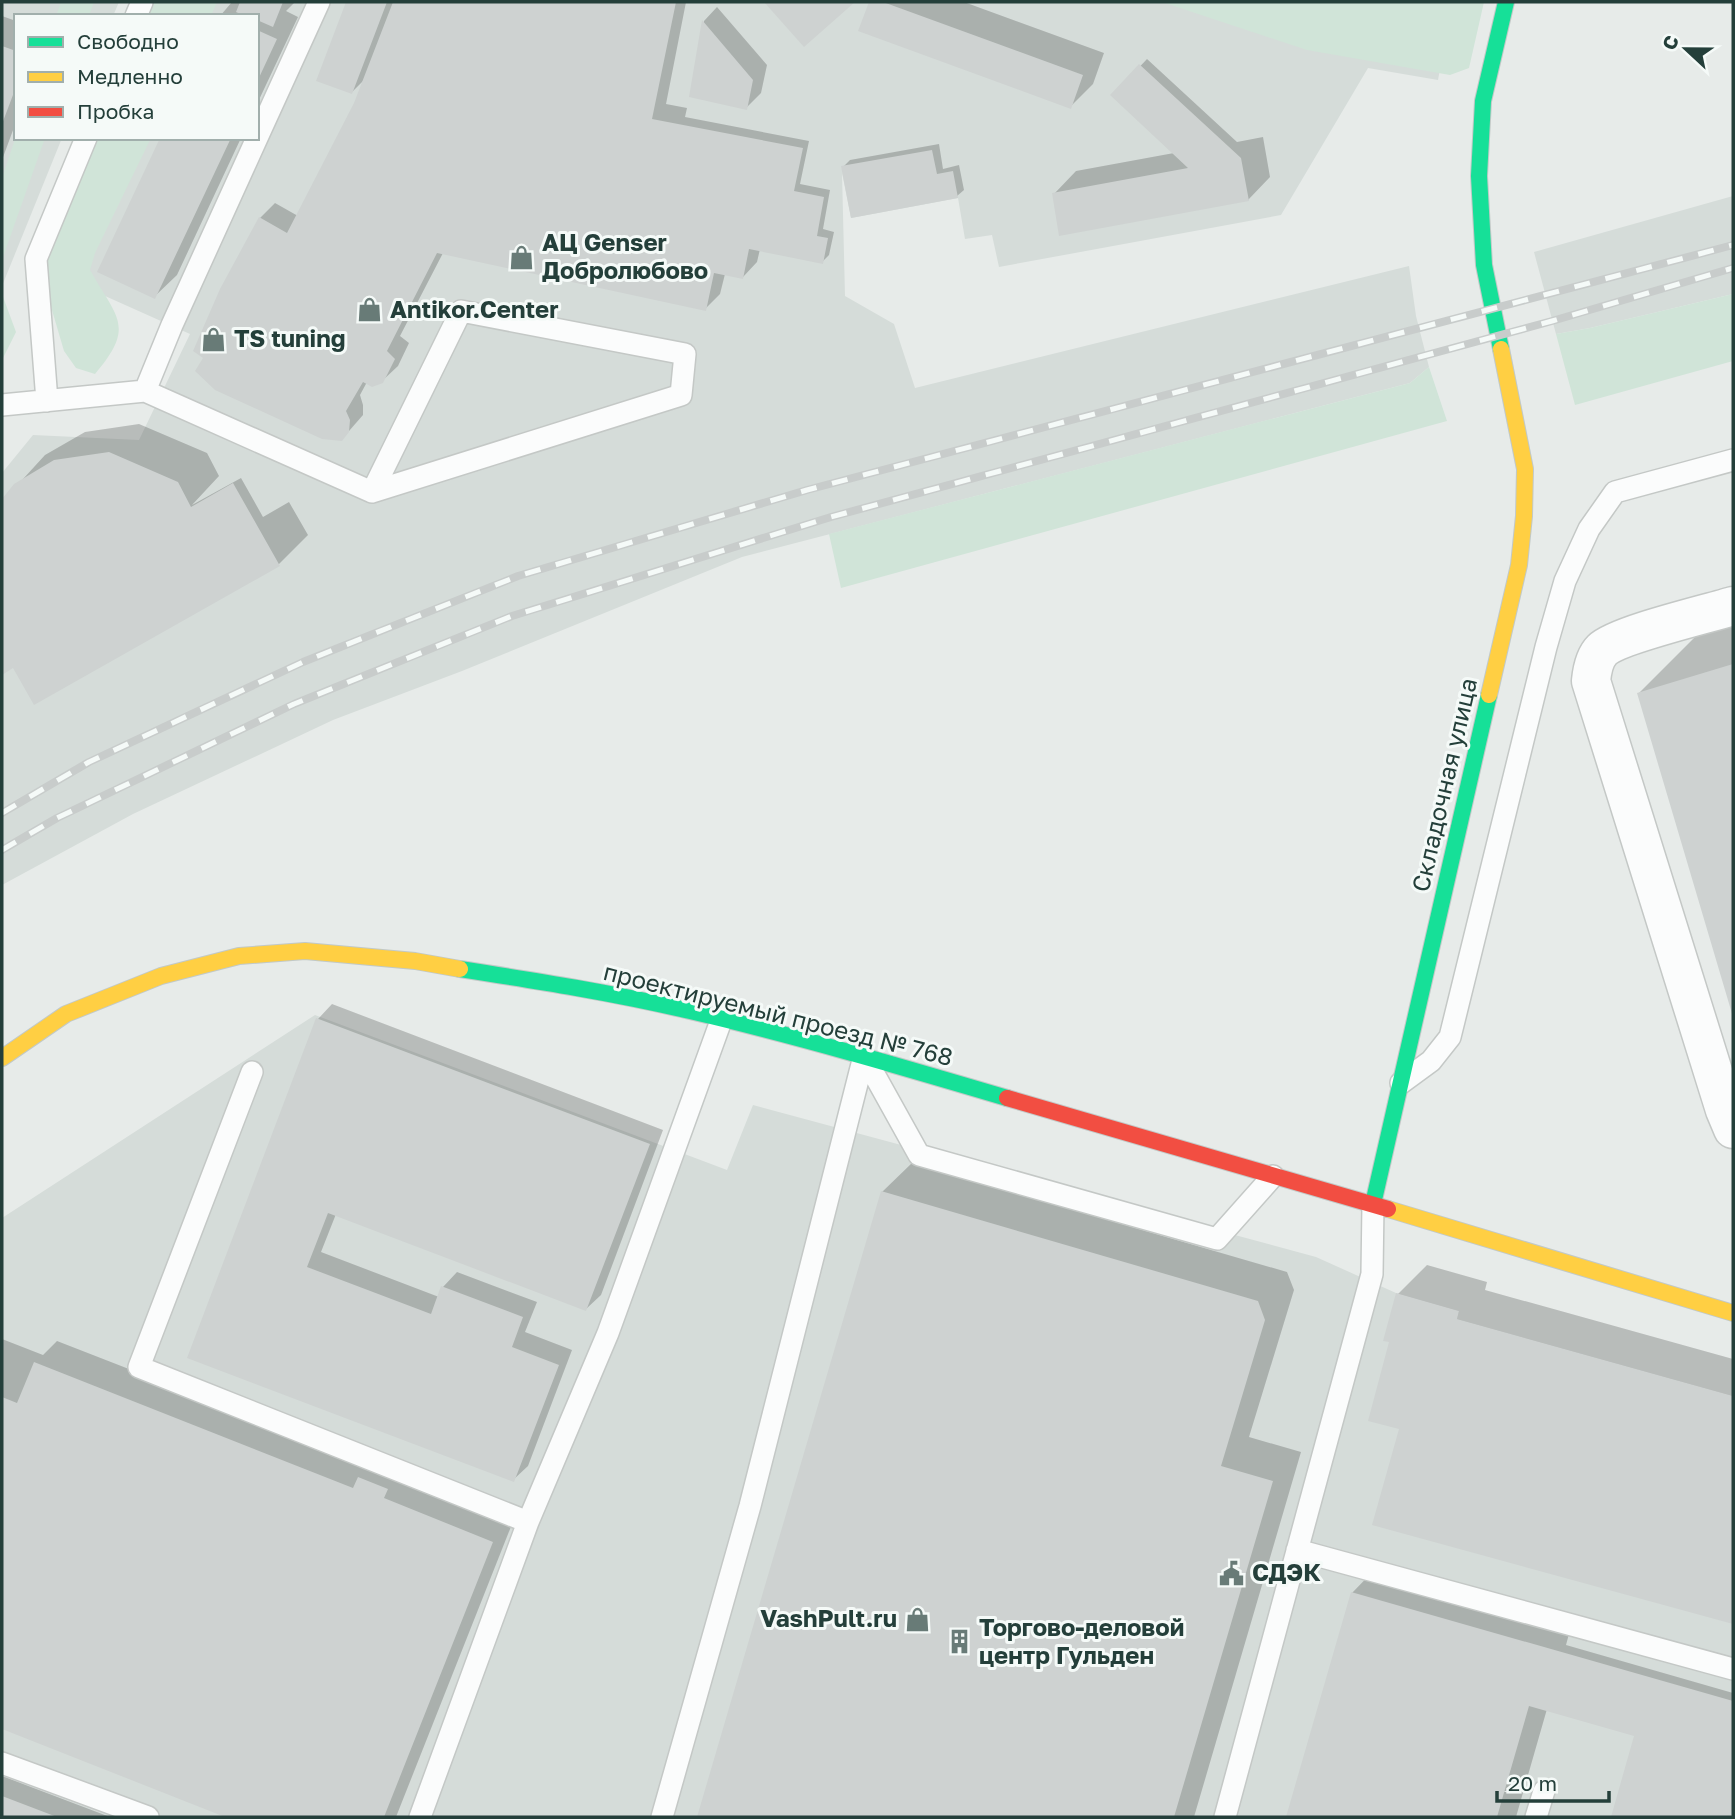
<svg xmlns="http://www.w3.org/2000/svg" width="1735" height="1819" font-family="'Golos Text',sans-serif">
	<rect width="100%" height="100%" fill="#e7ebe9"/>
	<!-- built -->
	<path fill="#d5dcd9" d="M2,2h117l-6,14h-97v122h46l-60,148z
		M208,2h1244l-14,78 -70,-12 -87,147 -282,52 -7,-32 -27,4 -7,-41 -107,20 -9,-45 3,123 49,28 21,64 494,-122 7,50 13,51 -19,16 -668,174 -280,114 -129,49 -200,94 -131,71v-412l31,-38 106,5 51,-106 -114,-51 68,-145h113v-122h-55z
		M1733,196v98l-143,34 -34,6 -22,-82z
		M315,1015l412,155 26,-65 563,152 80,36 63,18 -2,8 276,77v421h-1731v-599z"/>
	<!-- green -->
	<path fill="#d0e4d8" d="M61,2h33l-5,14h-33z
		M148,2h69l-6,14h-69z
		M1162,2h322l-15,66 -19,7 -143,-25z
		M16,136v2h29l-43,122v-82z
		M92,138h59l-56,115 -5,17c27,48 46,56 5,104l-19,-6 -12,-17 -22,-75 9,-36z
		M2,294l14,38 -14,28z
		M1733,294v67l-158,44 -19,-71 34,-6z
		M1429,367l18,54 -606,167 -12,-54 581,-151z"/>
	<!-- shadow -->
	<path fill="#0003" d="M232,2h63l-9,9 12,6 -41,87v-88h-37z
		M348,2h338l-20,102 21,4 -2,9 124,24 -9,43 30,6 -7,39 11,3 -5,23 -7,7 -62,-13 -3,13 -14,15 -18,-3 -5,20 -15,15 -262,-56 -43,83 9,7 -11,23 -16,15 -15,1 -7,13 3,10v10l-21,24 -137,-82 55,-139 15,-15 23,13 58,-112 10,-26 -14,14 -34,-12z
		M871,2h93l140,51 -11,31 -23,23 -209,-77z
		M717,7l50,58 -6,28 -15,15 -55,-12 13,-75z
		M2,16l14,5v101l-14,38z
		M1147,59l90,83 26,-5 7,40 -22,23 -194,-6 22,-23 98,-18 -61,-58z
		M162,138h79l-64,137 -23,22z
		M939,144l4,25 16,-4 5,25 -7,6 -114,-29 7,-7z
		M139,424l68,29 12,23 -27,29 49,-27 22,39 26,-15 19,33 -29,29 -265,102 -12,7v-171l43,-47 40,-23z
		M1733,619v394l-94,-320 66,-66z
		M332,1004l331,126 -62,165 -15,14 -250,-95 -15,38 118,45 4,-10 14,-15 80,30 -12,30 47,18 -44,116 -15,14 -324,-123 129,-338z
		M912,1163l375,109 7,18 -45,147 52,15 -107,365h-496l184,-625z
		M1427,1265l60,17 -2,8 248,69v264l-359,-100 27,-95 -10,-87 7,-47z
		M2,1339l41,16 14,-14 457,178 -118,298h-166l-228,-90z
		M1381,1563l192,56 -7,26 167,48v124h-121l24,-82 -89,-26 -31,108h-228l64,-224z
		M2,1776l108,41h-108z"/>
	<!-- building -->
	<path fill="#ced2d1" d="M240,2h43l-10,25 -16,-7v-4h-12l-9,-4z
		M346,2h41l-35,92 -36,-13z
		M393,2h283l-24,117 151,29 -9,43 30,6 -7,39 11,2 -5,26 -74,-15 -6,30 -29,-6 -8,38 -269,-58 -50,98 8,8 -12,24 -11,4 -9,-5 -17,29 4,9 -1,12 -7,9 -20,-2 -107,-49 -20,-19 8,-13 -10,-7 27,-62 39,-72 28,16 67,-130z
		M764,2h91l-51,45z
		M869,2h14l200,73 -12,34 -213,-78z
		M702,20l51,60 -6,30 -58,-13z
		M257,30l20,9 -20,43z
		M2,46l14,5v36l-14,37z
		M1139,64l102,94 8,43 -190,35 -7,-43 136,-25 -78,-73z
		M160,138h71l-76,161 -58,-27z
		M932,150l5,24 16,-3 5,27 -107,20 -10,-52z
		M109,452l69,30 13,25 42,-24 47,83 -246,139 -21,-37 -11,7v-176l12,-15 40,-24z
		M1733,664v353l-96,-324z
		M316,1018l334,126 -64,167 -258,-98 -21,54 124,47 10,-28 82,31 -11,30 47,18 -45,117 -327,-124z
		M881,1191l377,110 7,19 -44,146 52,15 -99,336h-477z
		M1396,1293l63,18 -2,8 276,77v228l-361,-99 27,-96 -31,-8 21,-79 -6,-1z
		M34,1362l319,126 5,-11 30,12 -4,9 109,44 -109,275h-159l-223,-88v-332l15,6z
		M1351,1592l382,109v116h-122l23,-81 -105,-30 -32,111h-211z
		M2,1796l55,21h-55z"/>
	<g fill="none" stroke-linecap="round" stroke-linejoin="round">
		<defs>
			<path id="lane" d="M136,16l6,-14
				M257,138l62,-136
				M145,391l227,101 309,-97 4,-41 -224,-43 -89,181
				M47,401l-11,-142 50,-121
				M2,405l143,-14 27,-66 85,-187
				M864,1056l55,99 298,84 56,-63
				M252,1072l-113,295 389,155
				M1401,1083l30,-22 19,-24 96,-390 19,-66 24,-52 26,-37 118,-32
				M1297,1550l436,119
				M2,1763l146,54
				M420,1817l108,-295 80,-189 114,-315
				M662,1817l88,-311 114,-450
				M1225,1817l147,-543 1,-70
				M1536,1817l8,-26"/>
			<path id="street" d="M1733,606c-26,8 -116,29 -131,44 -8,8 -10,21 -11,31l134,429 8,19"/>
			<path id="fast" d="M1501,349l-17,-84 -5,-89 4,-75 23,-99
				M460,969c77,12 154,24 230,42 107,25 212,56 317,87
				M1373,1204l116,-509"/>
			<path id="slow" d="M1489,695l30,-130 5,-49 1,-47 -24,-120
				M2,1058l64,-44 95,-38 78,-20 66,-5 110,10 45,8
				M1388,1209l345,104"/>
			<path id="jam" d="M1007,1098l381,111"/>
		</defs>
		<!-- lane casing -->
		<use href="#lane" stroke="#c4c8c6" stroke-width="24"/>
		<!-- street casing -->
		<use href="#street" stroke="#c4c8c6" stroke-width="41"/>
		<!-- fast casing -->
		<use href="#fast" stroke="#c2c9c7" stroke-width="18"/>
		<!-- slow casing -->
		<use href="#slow" stroke="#c2c9c7" stroke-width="18"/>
		<!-- jam casing -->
		<use href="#jam" stroke="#c2c9c7" stroke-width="18"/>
		<!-- lane -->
		<use href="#lane" stroke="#fbfcfc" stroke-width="21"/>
		<!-- street -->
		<use href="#street" stroke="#fbfcfc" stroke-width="38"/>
		<!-- fast -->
		<use href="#fast" stroke="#16e098" stroke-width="16"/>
		<!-- slow -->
		<use href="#slow" stroke="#ffcf43" stroke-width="16"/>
		<!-- jam -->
		<use href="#jam" stroke="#f24e42" stroke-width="16"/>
		<defs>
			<path id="rail" d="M2,813l87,-51 214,-100 215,-86 289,-86 926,-245
				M2,850l55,-32 237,-114 218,-88 319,-99 721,-196 181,-53"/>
		</defs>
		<!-- rail casing -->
		<use href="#rail" stroke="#c8cccb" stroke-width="8"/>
		<!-- rail -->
		<use href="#rail" stroke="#f5faf8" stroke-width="5" stroke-dasharray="16" stroke-linecap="butt"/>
	</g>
	<!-- icons -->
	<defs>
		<symbol id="shop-bare" viewBox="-9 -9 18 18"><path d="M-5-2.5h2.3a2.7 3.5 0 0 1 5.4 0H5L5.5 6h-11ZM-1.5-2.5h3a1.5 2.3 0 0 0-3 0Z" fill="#687b77" stroke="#f5faf8" stroke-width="2.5" paint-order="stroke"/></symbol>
		<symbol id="civic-bare" viewBox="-9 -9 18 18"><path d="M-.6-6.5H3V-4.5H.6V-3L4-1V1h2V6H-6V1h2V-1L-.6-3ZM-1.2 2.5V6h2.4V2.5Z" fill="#687b77" stroke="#f5faf8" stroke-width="2.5" paint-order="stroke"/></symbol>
		<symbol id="building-bare" viewBox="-9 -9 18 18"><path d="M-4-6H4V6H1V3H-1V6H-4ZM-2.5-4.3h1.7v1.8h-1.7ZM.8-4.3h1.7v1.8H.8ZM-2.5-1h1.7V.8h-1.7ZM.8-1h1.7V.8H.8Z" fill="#687b77" stroke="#f5faf8" stroke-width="2.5" paint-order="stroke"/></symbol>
	</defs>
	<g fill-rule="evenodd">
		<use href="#shop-bare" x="504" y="240" width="35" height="35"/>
		<use href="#shop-bare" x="352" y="292" width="35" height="35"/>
		<use href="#shop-bare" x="196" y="322" width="35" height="35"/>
		<use href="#civic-bare" x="1214" y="1556" width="35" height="35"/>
		<use href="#shop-bare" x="900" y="1602" width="35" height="35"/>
		<use href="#building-bare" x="942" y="1624" width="35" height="35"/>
	</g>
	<g text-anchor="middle" stroke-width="6" stroke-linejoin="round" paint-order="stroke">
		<!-- poi labels -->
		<g font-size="24" font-weight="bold" fill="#243f3a" stroke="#f5faf8" text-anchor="start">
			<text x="542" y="251">АЦ Genser<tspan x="542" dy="28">Добролюбово</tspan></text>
			<text x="390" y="318">Antikor.Center</text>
			<text x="234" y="347">TS tuning</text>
			<text x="1252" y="1581">СДЭК</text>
			<text x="897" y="1627" text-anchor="end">VashPult.ru</text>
			<text x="979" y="1636">Торгово-деловой<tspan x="979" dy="28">центр Гульден</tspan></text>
		</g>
		<!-- street labels -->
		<g font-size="24" fill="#243f3a" stroke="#f5faf8">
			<text transform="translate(1445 785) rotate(-77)" y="8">Складочная улица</text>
			<text transform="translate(778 1015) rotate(14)" y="8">проектируемый проезд № 768</text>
		</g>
	</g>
	<!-- border -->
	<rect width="1735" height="1819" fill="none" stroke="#243f3a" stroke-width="7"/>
	<!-- legend -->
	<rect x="14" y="14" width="245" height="126" fill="#f5faf8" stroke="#a1afac" stroke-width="2"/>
	<rect x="28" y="37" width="35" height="10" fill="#16e098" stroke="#a1afac" stroke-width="2"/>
	<text x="77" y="49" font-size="21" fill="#243f3a">Свободно</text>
	<rect x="28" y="72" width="35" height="10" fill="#ffcf43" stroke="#a1afac" stroke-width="2"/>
	<text x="77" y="84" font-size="21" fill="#243f3a">Медленно</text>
	<rect x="28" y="107" width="35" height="10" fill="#f24e42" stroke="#a1afac" stroke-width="2"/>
	<text x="77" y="119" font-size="21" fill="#243f3a">Пробка</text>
	<!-- north arrow -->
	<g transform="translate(1686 49) rotate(292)" stroke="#f5faf8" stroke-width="5" paint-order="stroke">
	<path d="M0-5L12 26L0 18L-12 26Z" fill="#243f3a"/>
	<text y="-10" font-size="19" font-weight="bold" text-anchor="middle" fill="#243f3a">С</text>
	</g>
	<!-- scale -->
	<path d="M1497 1791v10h112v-10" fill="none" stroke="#243f3a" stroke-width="3.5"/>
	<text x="1508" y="1791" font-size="21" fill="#243f3a" stroke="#f5faf8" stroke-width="5" paint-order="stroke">20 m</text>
</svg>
